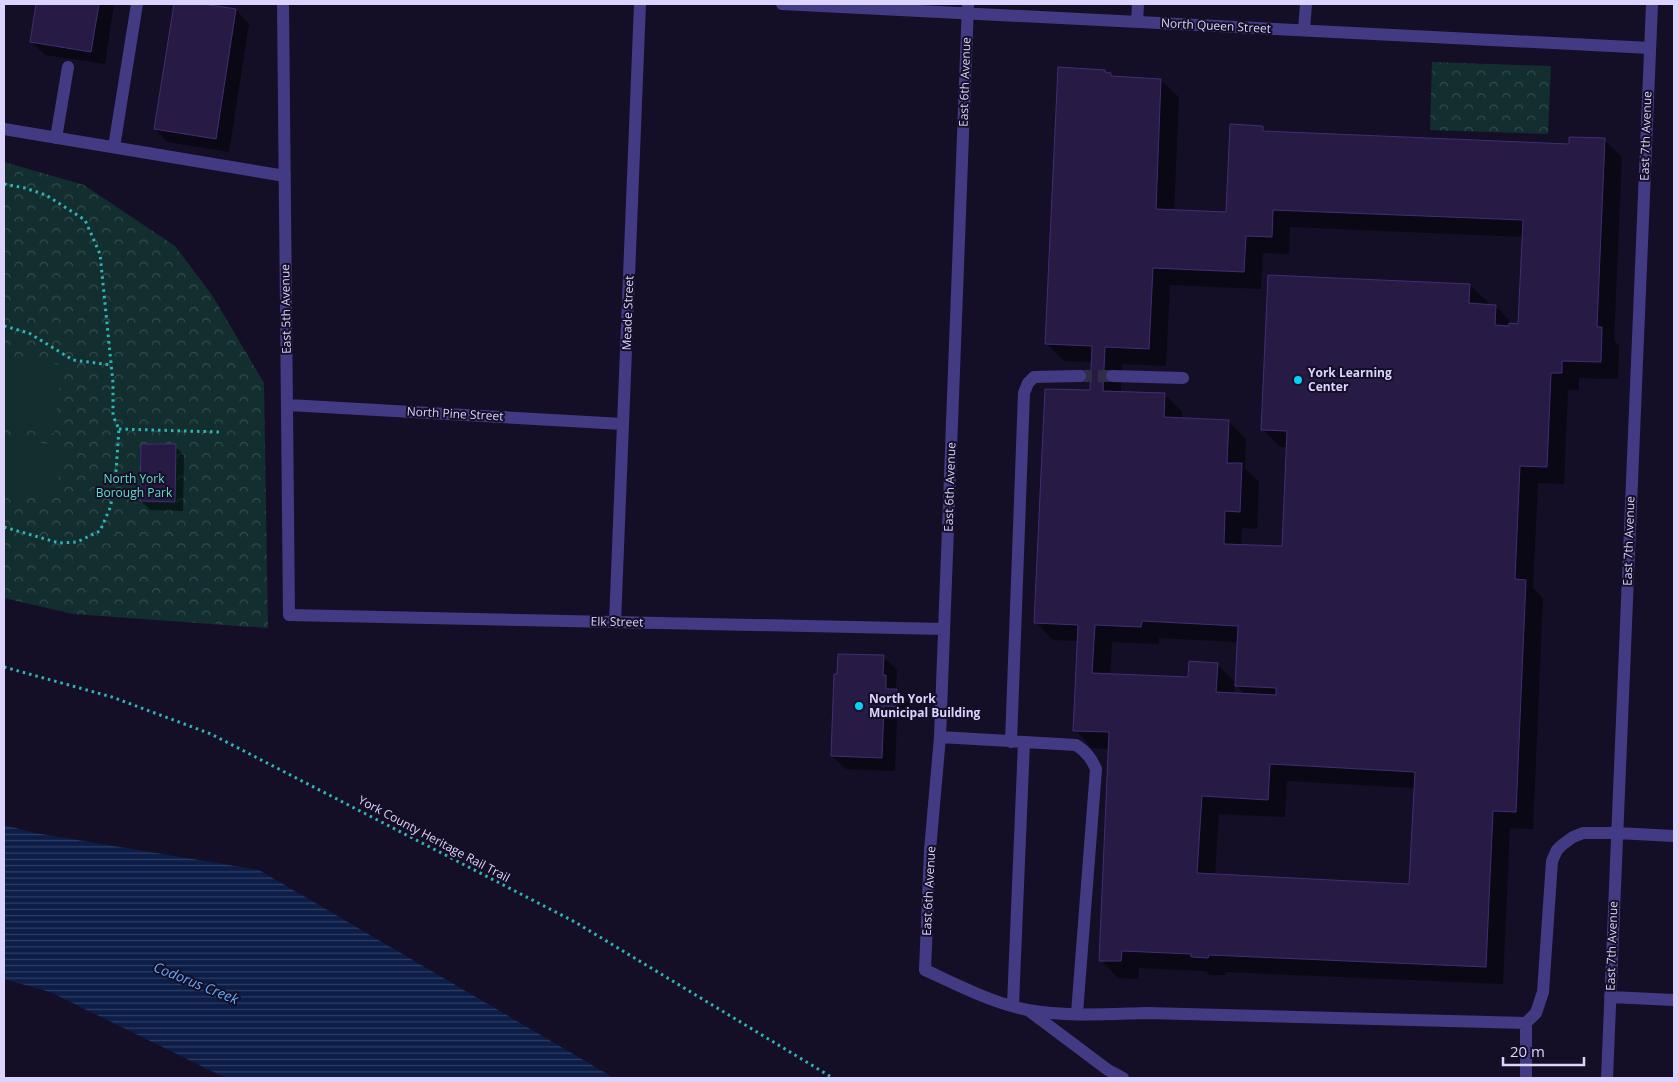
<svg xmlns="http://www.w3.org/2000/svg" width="1678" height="1082" font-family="'Open Sans',sans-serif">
	<defs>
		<pattern id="forest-crowns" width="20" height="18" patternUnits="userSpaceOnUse" patternTransform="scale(1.25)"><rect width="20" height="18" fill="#122e2f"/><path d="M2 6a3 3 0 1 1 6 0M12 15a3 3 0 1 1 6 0" fill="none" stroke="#344b4e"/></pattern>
		<pattern id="water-rules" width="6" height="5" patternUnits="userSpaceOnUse" patternTransform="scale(1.25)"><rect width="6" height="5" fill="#0c1e47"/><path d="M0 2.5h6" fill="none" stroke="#2f3e63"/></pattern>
	</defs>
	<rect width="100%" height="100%" fill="#140f26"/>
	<!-- forest -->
	<path fill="url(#forest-crowns)" d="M1432,62l119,4 -3,68 -118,-4z
		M4,162l80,23 91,61 37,49 52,88 4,245 -195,-14 -69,-16z"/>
	<!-- garden -->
	<path fill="#122e2f" d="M4,358l58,7 -8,68 -50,-6z
		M4,438l58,8 -6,52 -52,-6z"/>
	<!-- water -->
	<path fill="url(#water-rules)" d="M4,825l31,8 224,37 355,208h-388l-176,-86 -46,-13z"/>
	<!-- shadow -->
	<path fill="#0007" fill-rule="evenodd" d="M37,4h77l-9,60 -60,-9 -14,-14z
		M175,4h20l41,6 13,14 -20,128 -61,-10 -13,-13z
		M1104,71l10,7 47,2 18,17 -5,114 53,2 36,-86 5,6 302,13 34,-6 18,17 -8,183 5,6 -1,33 -39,-1v12h-11l-4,94 -26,-1 -5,105 10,10 -10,231 -23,-1 -7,156 -277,-12v3h-16l-4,-4 -67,-3 -1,11 -20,-1 -17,-18 9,-211 -18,-1 -17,-18 3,-89 -25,-1 -17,-18 55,-230 1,-30 -28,-1 -17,-17zM1290,227l233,10 -4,88h-6l-17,-19 -9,-1 1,-3 -18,-17 -207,144 17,18h7l-4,100 -42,-1 1,-18 15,1 2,-47 -14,-14 1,-29 -18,-18 -46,-2v-7l-17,-17 -44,-2 1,-29 44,2 4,-81 91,4 2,-36 26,1zM1159,638l79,4 -2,41 -19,-19 -28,15 -79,-4 2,-33 47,2zM1235,684l11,11 -12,-1zM1287,781l128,7 -5,97 -195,-10 4,-61 66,3z
		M175,446l9,9 -1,56 -33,-1 -9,-9z
		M884,657l13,13 -1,17 14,17v16l-13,-1 -2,52 -49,-2 -14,-13z"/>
	<!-- building -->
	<path fill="#271b46" stroke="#402e72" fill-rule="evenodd" d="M36,4h63l-8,48 -61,-10z
		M174,4h29l33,5 -20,130 -62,-10z
		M1058,67l47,3v2l6,1v3l50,3 -5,130 70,3 4,-88 33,2v5l306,13v-7l36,1 -8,189h5l-1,35 -39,-1v12h-11l-4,94 -27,-1 -5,113 11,1 -10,232 -23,-1 -7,156 -277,-12 -1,3 -17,-1v-3l-69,-3 -1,10h-22l10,-229 -36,-1 5,-106 -44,-2 11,-234 45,1 2,-44 -47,-2zM1273,210l250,10 -5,104 -9,-1v3l-14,-1 1,-20 -27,-2 1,-19 -202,-9 -7,155 26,1 -5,115 -58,-2 1,-33 15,1 2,-49h-15l2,-43 -65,-3 1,-24 -62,-2 2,-44 44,2 4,-81 91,4 2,-36 26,1zM1142,621l96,5 -3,60 41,2v7l-60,-3 2,-29 -29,-2 -1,16 -96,-4 3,-48 46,2zM1270,764l145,8 -6,112 -212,-11 5,-77 66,4z
		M141,444h35l-1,58 -35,-1z
		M838,654l46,1 -1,20h3v14h11v18l-13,-1 -2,52 -51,-2 3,-82h3z"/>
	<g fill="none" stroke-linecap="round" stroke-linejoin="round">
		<!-- minor-tunnel -->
		<path stroke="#322d47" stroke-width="12" stroke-dasharray="12 6" stroke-linecap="butt" d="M1080,376h32"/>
		<!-- path -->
		<path stroke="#30b5b6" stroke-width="3" stroke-dasharray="2.5 4" stroke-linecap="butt" d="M4,184l21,4 21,7 39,25 15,34 13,129v33l6,13 -4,56 -5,23 -10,23 -23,11 -18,1 -55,-16
			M4,326l25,7 44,27 38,5
			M119,429l100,3
			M4,667l108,30 99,37 364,188 258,156"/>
		<!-- minor -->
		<path stroke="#423b84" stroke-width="12" d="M283,4l6,611 655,14
			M782,4l868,44
			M968,4l-28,733 -10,113 -5,120c33,15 67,33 103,40 39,7 80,4 119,3l379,10 10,-10 7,-21 9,-131 5,-11 5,-5 11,-8 10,-4h34l57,3
			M1137,22l1,-18
			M1304,30l2,-26
			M4,129l281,47
			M56,138l12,-71
			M114,147l23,-143
			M1112,376l71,2
			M288,405l335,19
			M615,622l25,-618
			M940,737l136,8c10,6 15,13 20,24l-19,244
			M1011,742l13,-349 4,-10 6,-6 46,-1
			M1610,997l64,3
			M1013,1005l11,-263
			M1028,1010l80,60 15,8
			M1526,1023v55
			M1607,1078l45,-1074"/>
	</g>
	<!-- markers -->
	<g fill="#02d2fc" stroke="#140f26" stroke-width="2">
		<circle cx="1298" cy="380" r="5"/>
		<circle cx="859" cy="706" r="5"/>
	</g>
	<g text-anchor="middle" stroke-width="4" stroke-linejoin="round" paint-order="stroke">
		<!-- street labels -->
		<g font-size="12" fill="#dcd4ff" stroke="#140f26">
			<text transform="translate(1216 26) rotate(3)" y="4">North Queen Street</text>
			<text transform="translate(965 82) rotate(-88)" y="4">East 6th Avenue</text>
			<text transform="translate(1646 136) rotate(-88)" y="4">East 7th Avenue</text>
			<text transform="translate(286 309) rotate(-91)" y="4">East 5th Avenue</text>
			<text transform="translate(628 313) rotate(-88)" y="4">Meade Street</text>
			<text transform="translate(455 414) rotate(3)" y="4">North Pine Street</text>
			<text transform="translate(950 487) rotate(-88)" y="4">East 6th Avenue</text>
			<text transform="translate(1629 541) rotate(-88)" y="4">East 7th Avenue</text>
			<text transform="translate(617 622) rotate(1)" y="4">Elk Street</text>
			<text transform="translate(434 839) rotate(28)" y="4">York County Heritage Rail Trail</text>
			<text transform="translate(929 891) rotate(-87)" y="4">East 6th Avenue</text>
			<text transform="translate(1612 946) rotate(-88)" y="4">East 7th Avenue</text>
		</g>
		<!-- poi labels -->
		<g font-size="12" font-weight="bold" fill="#dcd4ff" stroke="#140f26" text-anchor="start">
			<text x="1308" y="377">York Learning<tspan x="1308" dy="14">Center</tspan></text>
			<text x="869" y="703">North York<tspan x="869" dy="14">Municipal Building</tspan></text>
		</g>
		<!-- park labels -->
		<g font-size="12" fill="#60dfc8" stroke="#140f26">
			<text x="134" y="483">North York<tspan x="134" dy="14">Borough Park</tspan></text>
		</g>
		<!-- water labels -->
		<g font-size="14" font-style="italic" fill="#63abfe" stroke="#140f26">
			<text transform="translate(196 983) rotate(22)" y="5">Codorus Creek</text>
		</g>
	</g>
	<!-- border -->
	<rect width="1678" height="1082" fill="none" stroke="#dcd4ff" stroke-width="10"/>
	<!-- scale -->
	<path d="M1503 1057v8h81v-8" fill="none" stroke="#dcd4ff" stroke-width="2.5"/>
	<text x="1510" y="1057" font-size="15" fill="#dcd4ff" stroke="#140f26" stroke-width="4" paint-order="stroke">20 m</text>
</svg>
